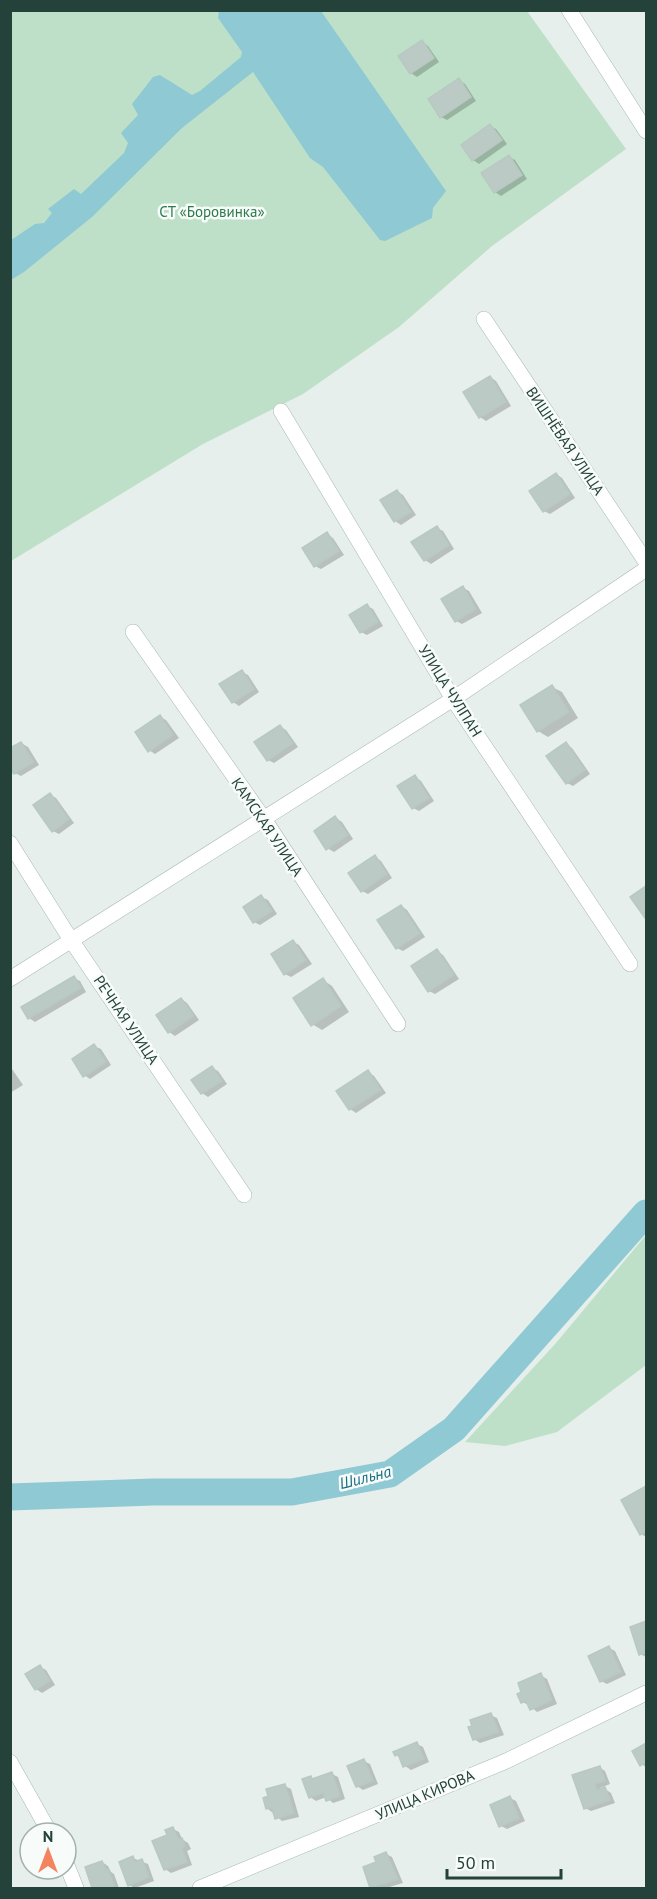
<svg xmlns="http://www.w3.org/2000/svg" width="657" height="1899" font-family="'PT Sans',sans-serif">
	<rect width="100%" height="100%" fill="#e6efeb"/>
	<!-- green -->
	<path fill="#bfe0c8" d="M11,11h516l99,138 -134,97 -93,81 -96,67 -100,50 -192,117z
		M646,1235v130l-89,67 -52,14 -40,-4 91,-99z"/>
	<!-- water -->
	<path fill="#8ec9d4" d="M219,10l102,1 125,180 -13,17 -1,10 -47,23 -5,-1 -57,-73 -13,-9 -57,-86 -71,56 -90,89 -68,55 -13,8v-40l24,-16 9,-1 8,-10 -4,-4 26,-20 7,5 43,-41 4,-10 -7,-10 17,-18 -6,-11 21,-27 7,-2 32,20 8,-4 41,-34 1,-5 -24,-34z"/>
	<!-- shadow -->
	<path fill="#0003" d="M422,42l6,4 11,16 -22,15 -6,-4z
		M459,80l6,4 11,17 -29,19 -6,-3z
		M490,126l6,3 11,15 -28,20 -6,-4 -10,-15z
		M509,157l6,3 12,19 -26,17 -6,-4 -12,-19z
		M490,377l6,4 15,25 -25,15 -6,-4 -15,-24z
		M556,474l6,4 13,20 -25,16 -6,-3z
		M397,491l6,4 13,20 -15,10 -6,-4z
		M437,528l6,3 11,18 -23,15 -6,-4z
		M327,534l6,4 11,17 -23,14 -6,-3z
		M463,588l6,3 13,22 -20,11 -6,-3z
		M367,606l6,3 10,17 -16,9 -6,-3z
		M242,672l6,3 11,17 -20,14 -6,-4z
		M552,687l10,5 16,26 -30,19 -10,-6 -16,-25z
		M160,717l6,3 13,18 -24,16 -6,-4z
		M280,727l6,3 12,17 -24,16 -6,-3z
		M21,743l7,4 11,18 -18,11 -6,-3z
		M566,744l6,4 18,26 -17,12 -6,-3z
		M415,777l6,4 13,20 -15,10 -6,-3z
		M50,795l6,3 18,25 -15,11 -6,-3z
		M336,818l6,4 11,17 -19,13 -7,-4z
		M375,857l6,4 11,17 -24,16 -6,-3z
		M261,897l7,3 9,14 -17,11 -6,-3z
		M401,906l6,4 18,27 -22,14 -6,-3z
		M293,942l6,3 13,19 -21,13 -6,-3z
		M437,951l6,4 16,24 -24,15 -6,-3z
		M74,978l6,3 6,11 -51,30 -6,-4z
		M323,980l9,6 17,26 -27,18 -10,-6z
		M181,999l6,4 12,17 -24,16 -6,-4 -11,-17z
		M94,1046l7,3 10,16 -21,14 -6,-4z
		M10,1066l13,19 -13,8z
		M212,1068l6,3 9,13 -19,13 -6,-4z
		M368,1072l6,4 12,17 -30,20 -6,-4z
		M646,1487v50l-5,-3 -18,-33z
		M646,1622v35l-6,-3 -9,-26z
		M609,1648l6,3 11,24 -19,9 -6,-3z
		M40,1667l6,3 9,15 -13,8 -6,-4 -9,-14z
		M540,1675l7,4 10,25 -20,8 -8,-7 -7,-3z
		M490,1715l7,3 7,17 -24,8 -6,-4z
		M417,1744l6,3 6,15 -18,8 -6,-4 -4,-8 -5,-3z
		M646,1744v23l-5,-3 -7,-13z
		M364,1761l6,3 8,20 -15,6 -6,-4z
		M599,1767l6,4 5,13 -10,4v3l5,-2 6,4 4,10 -24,8 -6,-3z
		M332,1774l6,3 7,22 -12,4 -7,-6 -10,4 -6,-4 1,-19 4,2z
		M285,1786l6,3 8,28 -17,4 -15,-13z
		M510,1798l6,3 9,20 -18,8 -6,-3z
		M173,1829l6,3 3,7 6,4 3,6 -4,2 5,14 -21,8 -6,-4 4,-33z
		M386,1854l6,3 11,26 -17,5h-13l-9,-20 14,-5z
		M133,1858l15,6 6,17 -19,7 -6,-3z
		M102,1862l6,4 3,6 3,2 5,14h-25l-7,-20z"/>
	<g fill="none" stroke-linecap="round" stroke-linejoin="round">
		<!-- river -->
		<path stroke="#8ec9d4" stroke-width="27" d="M10,1497l143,-5h139l98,-18 64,-45 192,-216"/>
	</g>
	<!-- building -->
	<path fill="#bbcac4" stroke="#b8c9c2" stroke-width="1.5" d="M422,40l12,18 -24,16 -12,-18z
		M459,78l12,19 -31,21 -12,-19z
		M490,124l12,16 -30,21 -11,-16z
		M509,155l13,20 -28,18 -13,-20z
		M490,376l16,26 -27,16 -16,-26z
		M556,473l14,21 -27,18 -14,-21z
		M397,490l14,22 -17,10 -14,-22z
		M437,526l12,19 -25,16 -13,-19z
		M327,532l12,19 -25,16 -12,-19z
		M463,586l13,23 -21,13 -14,-23z
		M367,604l11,18 -18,11 -11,-18z
		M242,670l12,19 -22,14 -13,-19z
		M552,685l17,27 -32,20 -17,-27z
		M160,715l13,20 -25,17 -13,-20z
		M280,725l13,18 -26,18 -13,-19z
		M21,742l13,20 -20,12 -4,-5v-21z
		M566,742l19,28 -19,14 -20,-28z
		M415,775l14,23 -17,11 -15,-23z
		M50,793l19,26 -17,13 -19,-27z
		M335,816l13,19 -22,15 -12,-19z
		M375,855l12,19 -26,18 -13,-19z
		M646,886v31l-1,1 -15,-21z
		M261,895l11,16 -19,12 -10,-16z
		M401,905l19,28 -24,16 -19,-29z
		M293,940l13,20 -22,15 -13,-21z
		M437,949l17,26 -26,17 -17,-26z
		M74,976l7,12 -53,31 -7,-12z
		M323,978l18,28 -30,20 -18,-28z
		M181,998l13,18 -26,17 -12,-18z
		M94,1044l12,18 -23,15 -11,-18z
		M212,1066l10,15 -21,13 -10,-14z
		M368,1070l13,20 -32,20 -13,-19z
		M646,1486v45l-6,4 -19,-35z
		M646,1621v31l-7,3 -9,-28z
		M609,1646l12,26 -21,10 -12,-26z
		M40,1665l10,16 -15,9 -10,-16z
		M541,1673l11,27 -22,10 -4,-9 -5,2 -4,-9 4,-2 -3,-9z
		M491,1713l8,19 -26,8 -5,-13 4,-1 -2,-6z
		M417,1742l7,17 -21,8 -5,-13 -3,2 -2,-4z
		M646,1743v19l-6,4 -8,-15z
		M364,1759l9,22 -17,6 -9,-21z
		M600,1766l5,15 -10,3 2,6 8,-3 5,13 -26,9 -12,-34z
		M332,1772l8,24 -14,5 -3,-8 -14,5 -7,-19 9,-3 1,3z
		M285,1784l9,29 -19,6 -3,-11 -6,1 -3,-11 5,-2 -2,-7z
		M510,1796l9,22 -20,9 -9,-22z
		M173,1827l5,12 4,-1 3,8 -3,2 5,14 -23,8 -12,-29 15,-6 -2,-5z
		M386,1852l12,27 -28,9 -7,-21 13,-5 -2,-5z
		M133,1856l2,6 7,-3 7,18 -21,9 -9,-24z
		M102,1861l4,9 2,-1 7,19h-23l-7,-21z"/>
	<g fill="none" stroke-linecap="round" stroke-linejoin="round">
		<defs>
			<path id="minor" d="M569,10l77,121
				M484,319l162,243
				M281,411l172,288 177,265
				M133,632l131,187 134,205
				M10,843l61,97 173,255
				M10,979l443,-280 193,-130
				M10,1762l40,71
				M66,1863l10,25
				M200,1888l304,-126 142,-69"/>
		</defs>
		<!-- minor casing -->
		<use href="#minor" stroke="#a8b8b2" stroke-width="16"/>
		<!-- minor -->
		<use href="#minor" stroke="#fff" stroke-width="15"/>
	</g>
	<g text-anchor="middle" stroke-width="5" stroke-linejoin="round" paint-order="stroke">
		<!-- park labels -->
		<g font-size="15" fill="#2d7a4b" stroke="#f7fbf9">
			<text x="212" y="217">СТ «Боровинка»</text>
		</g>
		<!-- street labels -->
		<g font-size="15" fill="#24423a" stroke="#f7fbf9">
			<text transform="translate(565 441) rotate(56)" y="5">ВИШНЁВАЯ УЛИЦА</text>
			<text transform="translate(450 691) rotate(58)" y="5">УЛИЦА ЧУЛПАН</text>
			<text transform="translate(267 827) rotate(56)" y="5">КАМСКАЯ УЛИЦА</text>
			<text transform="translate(126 1020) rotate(56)" y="5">РЕЧНАЯ УЛИЦА</text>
			<text transform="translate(425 1795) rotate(-23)" y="5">УЛИЦА КИРОВА</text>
		</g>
		<!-- water labels -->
		<g font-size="16" font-style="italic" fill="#1c6f80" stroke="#f7fbf9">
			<text transform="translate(365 1477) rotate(-14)" y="6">Шильна</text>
		</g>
	</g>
	<!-- border -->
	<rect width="657" height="1899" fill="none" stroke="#24423a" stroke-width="24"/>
	<!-- north arrow -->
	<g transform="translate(48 1851)"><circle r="28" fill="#f7fbf9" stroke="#a3b1ad" stroke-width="1.5"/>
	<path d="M0-4.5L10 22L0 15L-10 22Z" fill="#f4845f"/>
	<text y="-9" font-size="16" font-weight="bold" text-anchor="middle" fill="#24423a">N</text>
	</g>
	<!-- scale -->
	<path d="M447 1869v9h114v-9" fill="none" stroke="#24423a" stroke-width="3"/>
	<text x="456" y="1869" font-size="18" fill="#24423a" stroke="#f7fbf9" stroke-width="4.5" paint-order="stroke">50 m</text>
</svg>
